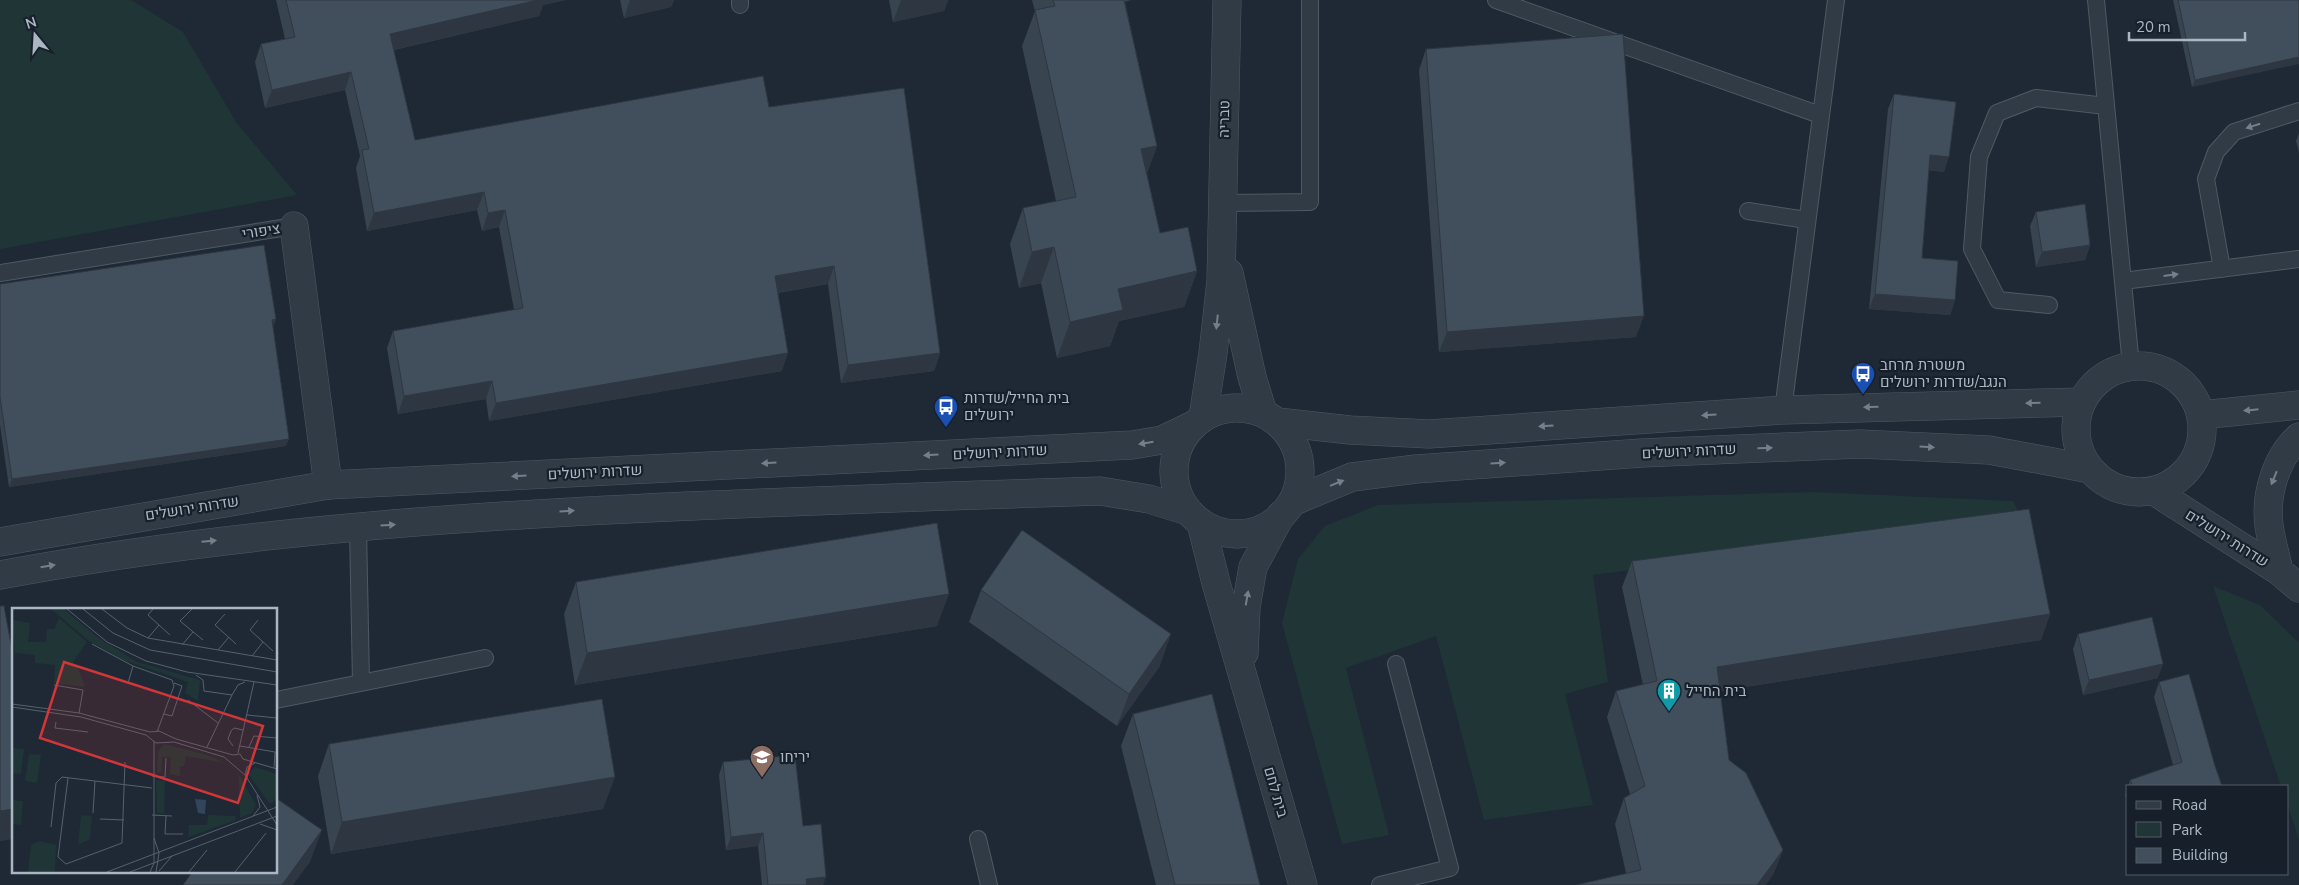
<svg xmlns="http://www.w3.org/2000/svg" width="2299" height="885" font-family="'Nunito Sans',Heebo,sans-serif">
	<rect width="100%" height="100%" fill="#1e2935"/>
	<!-- green -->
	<path fill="#203536" d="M0,0h131l52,32 53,90 61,73 -297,54z
		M1813,492l200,9 10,19 -430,55 15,107 -43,12 28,111 -109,15 -48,-184 -90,32 43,167 -47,9 -60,-221 16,-64 27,-33 53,-21z
		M2213,586l47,19 39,38v197l-11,-34v-20h-7z"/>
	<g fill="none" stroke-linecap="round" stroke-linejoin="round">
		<defs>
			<path id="service" d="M740,0v5
				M1496,0l324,115
				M2096,0l35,366
				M1223,203l87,-1v-202
				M1748,211l58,9
				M2222,269l-16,-90 10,-27 18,-20 65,-21
				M0,273l294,-47
				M2123,281l176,-22
				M2049,305l-51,-5 -26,-51 7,-92 18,-44 39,-15 70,8
				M1783,410l53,-410
				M358,527l3,156
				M276,700l209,-42
				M978,839l11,46
				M1380,885l70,-17 -54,-204"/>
			<path id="minor" d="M294,226l34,259
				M1229,273l23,104 11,36
				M1203,417l10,-64 8,-72 6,-281
				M1201,523l15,60 87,302
				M1244,653l2,-46 7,-40 28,-52"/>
			<path id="tertiary" d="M2076 429a63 63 0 1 1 126 0a63 63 0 1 1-126 0Z
				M1174 471a63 63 0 1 1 126 0a63 63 0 1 1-126 0Z
				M2201,415l98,-10
				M1278,422l72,8 79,4 354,-24 299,-8
				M2154,491l125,80 20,17
				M1292,502l60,-25 64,-8 226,-16 218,-9 129,6 101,19
				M0,542l328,-57 804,-40 30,-5 29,-14
				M2279,571c-3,-15 -8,-30 -10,-46 -4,-30 7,-68 30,-88
				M0,575c251,-47 507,-62 762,-72 113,-4 225,-9 338,-12l49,8 39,12"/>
		</defs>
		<!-- service casing -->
		<use href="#service" stroke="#4f5964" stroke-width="18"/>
		<!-- minor casing -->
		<use href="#minor" stroke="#4f5964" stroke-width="29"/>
		<!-- tertiary casing -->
		<use href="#tertiary" stroke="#4f5964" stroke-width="29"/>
		<!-- service -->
		<use href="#service" stroke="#313b46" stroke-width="16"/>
		<!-- minor -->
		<use href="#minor" stroke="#313b46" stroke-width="28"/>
		<!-- tertiary -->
		<use href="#tertiary" stroke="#313b46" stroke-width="28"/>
	</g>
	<!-- wall -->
	<path fill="#384450" d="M276,0h290l-23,5 -4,11 -145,34 21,90 354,-33 171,246 -6,18 -93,12 -13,-99 -50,9 4,78 -293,50 -3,-22 -88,15 -11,-66 6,-17 121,-21 -15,-83 -17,4 -5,-21 -110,21 -11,-63 4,-12 -15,-66 -80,18 -10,-46 6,-18 24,-5z
		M620,0h54l-3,7 -47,11z
		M889,0h59l-4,11 -51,11z
		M1032,0h99l-6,2 32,144 -10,27 13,60 37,38 -13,36 -65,14 -9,25 -53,12 -16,-75 -22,5 -9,-44 13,-36 33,-7 -34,-155 13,-35z
		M2173,0h126l-107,87z
		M1426,49l210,288 -197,15 -20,-282z
		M1894,94l50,78 -15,-2 -7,88 33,42 -5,15 -81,-6 19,-200z
		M2299,133v20l-3,-12z
		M2036,212l54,33 -5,15 -49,7 -6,-41z
		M0,284l276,35 -3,8 13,119 -277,41 -9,-62z
		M1632,561l418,53 -9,26 -321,51 9,69 54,90 -10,25 -147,-2 -11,-49 9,-26 6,-4 -23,-77 9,-26 27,-6 -21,-98z
		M576,582l361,44 -362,59 -11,-71z
		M981,590l179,76 -43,60 -148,-104z
		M2078,634l80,44 -75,17 -10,-46z
		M2159,682l56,84 7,20h-94l2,-6 43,-15 -19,-68z
		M1133,714l127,171h-104l-35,-139z
		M329,744l274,65 -272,45 -13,-78z
		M723,762l80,64 20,59h-61l-4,-39 -32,4 -7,-75z
		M2128,787v16l-3,-8z"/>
	<!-- shaded-wall -->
	<path fill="#2e3741" d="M538,0h28l-23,5 -4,11 -155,36 6,-18z
		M630,0h44l-3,7 -47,11z
		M901,0h47l-4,11 -51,11z
		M2299,57v7l-107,23 3,-7z
		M351,72l-6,18 -80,18 7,-18z
		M1157,146l-13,35 -3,-32z
		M1930,155l19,2 -5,15 -19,-2z
		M484,192l-7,18 -110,21 7,-18z
		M505,210l-6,17 -17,4 6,-18z
		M2090,245l-5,15 -49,7 6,-15z
		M1054,247l-13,36 -22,5 13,-36z
		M834,266l-6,18 -59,10 6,-18z
		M1197,271l-13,36 -65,14 -9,25 -53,12 13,-36 48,-33z
		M1875,294l80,6 -5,15 -81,-6z
		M1644,316l-8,21 -197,15 8,-20z
		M276,319l-3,8 -1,-7z
		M788,353l-6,18 -293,50 7,-18z
		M940,353l-6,18 -93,12 7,-18z
		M492,381l-6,18 -88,15 6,-18z
		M289,439l-3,7 -277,41 3,-8z
		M949,594l-12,32 -362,59 12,-32z
		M2050,614l-9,26 -333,53 9,-26z
		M1171,634l-11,32 -43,60 12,-32z
		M2163,664l-5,14 -75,17 6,-15z
		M615,777l-12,32 -272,45 11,-32z
		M14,809v30l-14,2v-30z
		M322,830l-12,32 -17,23h-11z
		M763,833l-5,13 -32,4 5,-13z
		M1783,850l-10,25 -7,10h-9z
		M826,877l-3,8h-19l2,-6z"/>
	<!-- building -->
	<path fill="#414f5d" stroke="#2e3741" d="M286,0h252l-148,34 25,106 348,-64 6,31 135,-19 36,265 -92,12 -14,-99 -59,10 13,77 -292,50 -4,-22 -88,15 -11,-65 130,-23 -18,-98 -17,3 -4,-21 -110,21 -12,-63 7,-1 -18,-77 -79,18 -11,-46 34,-7z
		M1053,0h71l33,146 -16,3 19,84 28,-6 9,44 -79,18 5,21 -53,12 -16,-75 -22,5 -9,-44 53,-11 -41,-187 20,-4z
		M2178,0h121v57l-104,23z
		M1623,34l21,282 -197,16 -21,-283z
		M1894,94l62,8 -7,55 -19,-2 -8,103 36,3 -3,39 -80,-6z
		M2085,204l5,41 -48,7 -6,-40z
		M264,245l12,74 -4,1 17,119 -277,40 -12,-82v-113z
		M2029,509l21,105 -333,53 12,93 17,13 37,77 -26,35h-181l65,-15 -17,-72 21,-12 -29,-95 41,-10 -25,-120z
		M937,523l12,71 -362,59 -11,-71z
		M1022,530l149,104 -42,60 -148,-104z
		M0,606h4l10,55v148l-14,2z
		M2152,617l11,47 -74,16 -11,-46z
		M2189,674l26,92 7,20h-89l-3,-6 52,-18 -23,-80z
		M1212,694l48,191h-85l-42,-171z
		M602,699l13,78 -273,45 -13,-78z
		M795,755l8,71 18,-2 5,53 -20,2 1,6h-39l-5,-52 -32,4 -8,-75z
		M276,798l46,32 -40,55h-99l10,-14h83z"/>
	<!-- one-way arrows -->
	<defs><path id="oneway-solid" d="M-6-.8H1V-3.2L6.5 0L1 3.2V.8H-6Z" transform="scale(1.25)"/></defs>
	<g fill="#747f8b">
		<use href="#oneway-solid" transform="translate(2253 126) rotate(162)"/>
		<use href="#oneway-solid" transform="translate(2171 275) rotate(-7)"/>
		<use href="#oneway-solid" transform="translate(1217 322) rotate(96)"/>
		<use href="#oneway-solid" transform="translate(2033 403) rotate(178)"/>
		<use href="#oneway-solid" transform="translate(1871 407) rotate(179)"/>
		<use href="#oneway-solid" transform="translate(2251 410) rotate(174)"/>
		<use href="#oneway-solid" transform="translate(1709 415) rotate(176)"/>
		<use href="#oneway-solid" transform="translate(1546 426) rotate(176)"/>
		<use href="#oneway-solid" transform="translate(1146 443) rotate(171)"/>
		<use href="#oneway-solid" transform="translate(1927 447) rotate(3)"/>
		<use href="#oneway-solid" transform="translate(1765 448) rotate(-2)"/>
		<use href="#oneway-solid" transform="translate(931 455) rotate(177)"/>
		<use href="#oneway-solid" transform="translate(769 463) rotate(177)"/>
		<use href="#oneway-solid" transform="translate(1498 463) rotate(-4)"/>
		<use href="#oneway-solid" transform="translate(519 476) rotate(177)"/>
		<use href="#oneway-solid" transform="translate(2274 478) rotate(112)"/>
		<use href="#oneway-solid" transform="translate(1337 483) rotate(-22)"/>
		<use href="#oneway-solid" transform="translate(567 511) rotate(-4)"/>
		<use href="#oneway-solid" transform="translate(388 525) rotate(-4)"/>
		<use href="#oneway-solid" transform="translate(209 541) rotate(-5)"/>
		<use href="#oneway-solid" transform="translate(48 566) rotate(-9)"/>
		<use href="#oneway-solid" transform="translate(1247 598) rotate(-80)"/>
	</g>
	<!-- icons -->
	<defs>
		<symbol id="bus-pin" viewBox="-11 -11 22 30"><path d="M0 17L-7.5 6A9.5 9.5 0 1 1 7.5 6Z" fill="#1a4fb4" stroke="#17202a"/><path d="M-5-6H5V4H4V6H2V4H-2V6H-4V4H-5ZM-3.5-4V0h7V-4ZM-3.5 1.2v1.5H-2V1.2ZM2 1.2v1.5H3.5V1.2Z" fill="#fff"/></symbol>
		<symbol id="building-pin" viewBox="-11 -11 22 30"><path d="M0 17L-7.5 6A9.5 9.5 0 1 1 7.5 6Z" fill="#0f9aa8" stroke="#17202a"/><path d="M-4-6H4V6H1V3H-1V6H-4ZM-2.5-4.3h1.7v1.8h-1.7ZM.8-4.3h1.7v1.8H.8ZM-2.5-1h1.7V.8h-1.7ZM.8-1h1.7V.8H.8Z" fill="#fff"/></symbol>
		<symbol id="school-pin" viewBox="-11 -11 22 30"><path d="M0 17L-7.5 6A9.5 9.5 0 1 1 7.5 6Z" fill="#8d6e63" stroke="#17202a"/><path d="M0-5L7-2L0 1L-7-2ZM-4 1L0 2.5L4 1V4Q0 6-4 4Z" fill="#fff"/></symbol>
	</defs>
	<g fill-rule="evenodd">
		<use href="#bus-pin" x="1849" y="360" width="28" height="38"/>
		<use href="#bus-pin" x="932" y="393" width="28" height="38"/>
		<use href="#building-pin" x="1655" y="677" width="28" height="38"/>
		<use href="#school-pin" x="748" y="743" width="28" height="38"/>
	</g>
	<g text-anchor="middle" stroke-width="4.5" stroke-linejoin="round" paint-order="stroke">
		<!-- street labels -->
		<g font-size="15" fill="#abb6c3" stroke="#17202a">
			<text transform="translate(1224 119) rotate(-89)" y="5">טבריה</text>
			<text transform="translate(261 231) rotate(-9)" y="5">ציפורי</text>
			<text transform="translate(1689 451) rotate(-3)" y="5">שדרות ירושלים</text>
			<text transform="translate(1000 452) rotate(-3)" y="5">שדרות ירושלים</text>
			<text transform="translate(595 472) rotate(-3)" y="5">שדרות ירושלים</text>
			<text transform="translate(192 508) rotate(-9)" y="5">שדרות ירושלים</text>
			<text transform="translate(2227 538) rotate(32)" y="5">שדרות ירושלים</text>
			<text transform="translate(1276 792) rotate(74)" y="5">בית לחם</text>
		</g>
		<!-- poi labels -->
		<g font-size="15" fill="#abb6c3" stroke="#17202a" text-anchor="start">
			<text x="1880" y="370">משטרת מרחב<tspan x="1880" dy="17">הנגב/שדרות ירושלים</tspan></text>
			<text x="964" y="403">בית החייל/שדרות<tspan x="964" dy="17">ירושלים</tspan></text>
			<text x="1686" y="696">בית החייל</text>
			<text x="780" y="762">יריחו</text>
		</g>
	</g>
	<!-- overview -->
	<g transform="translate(12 608)">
		<rect width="265" height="265" fill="#1e2935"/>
		<path d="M39,1h13l33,28 40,25 63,18 -2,21 -13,-8 3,-11 -65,-22 -34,-19zM47,10l28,24 -14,20 6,8 6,17 -31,-4 1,-18 -20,-2v-8l-20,-2 -3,-33 18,3 -2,19h18l1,-13h7zM152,136l43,11 18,8 -39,-7 -2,10h-4v10l-10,-2 1,-17h-9l-1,16 -4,-1 1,-20zM0,140l12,1 -3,25 -9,-1zM17,146l12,1 -4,28 -12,-2zM243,159l22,7v26l-7,4 -22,-30zM227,167l17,30 -4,8 -12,5zM144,172l9,1 -1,33 -7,-1zM0,192l11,1 -2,24 -9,-1zM69,207l11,1 -2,23 -12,6zM196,207l27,1 1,4 -48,17 1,-12h18zM27,233l17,4 -1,27h-27l3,-27z" fill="#203536"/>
		<path d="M183,191l11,1 -1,14 -7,-1z" fill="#31465d"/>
		<path fill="none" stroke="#56616e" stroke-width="1" d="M55,1l40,33 39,19 41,11 90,13M71,1l30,24 37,17 127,22M90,1l25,19 21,10 129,22M141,1l-5,6 22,20M180,1l-12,12 23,19M213,6l-10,11 21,19M246,12l-8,10 23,21M136,30l11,-13M80,36l41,22 39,14 2,6 -17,46M170,37l11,-13M206,42l11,-13M240,48l11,-14M184,67l7,5 1,11 28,4 6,-10 7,-3M116,75l5,-17M42,77l29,5 -4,23M176,92l30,23M0,96l67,9 71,19 9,-1 17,8 57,16 7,-1 3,5M0,99l69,10 65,18 10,8 18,-1 50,15 21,18 32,50M152,106l8,2 10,-30 -8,-3M235,107l30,3M44,114l-1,6 33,4M221,138l-5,-7 3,-8 3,-3 9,2M228,138l35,6 -1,16M195,139l25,-52M237,139l5,-11 23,2M226,145l16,-71M231,151l34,10M233,167l2,-8 8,-4M140,168l13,1 1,-19M56,170l-10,79 8,7 56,-21 3,-81M81,205l2,-32M140,207l20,1M154,208l-1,18h18M241,208l7,-9 -3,-12M88,211l24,1M248,216l17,6M39,219l5,-44 6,-6 90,11M142,230l5,15 -3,19M147,263l13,-15M95,264l170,-65M118,264l147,-56M138,264l4,-9v-122M177,264l18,-22M223,264l31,-39"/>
		<path fill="#d23638" fill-opacity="0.15" stroke="#d23638" stroke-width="2.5" d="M52,54l199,64 -25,77 -198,-65z"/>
		<rect width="265" height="265" fill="none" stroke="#abb6c3" stroke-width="2.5"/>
	</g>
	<!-- legend -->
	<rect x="2126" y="785" width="162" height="90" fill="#17202a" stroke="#525c67"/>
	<rect x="2136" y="801" width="25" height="8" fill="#313b46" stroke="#525c67"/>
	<text x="2172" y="810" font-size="15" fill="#abb6c3">Road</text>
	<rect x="2136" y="822" width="25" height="15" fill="#203536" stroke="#525c67"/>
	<text x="2172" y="835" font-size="15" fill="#abb6c3">Park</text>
	<rect x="2136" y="848" width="25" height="15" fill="#414f5d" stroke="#525c67"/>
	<text x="2172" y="860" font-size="15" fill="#abb6c3">Building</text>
	<!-- north arrow -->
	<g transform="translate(35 35) rotate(342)" stroke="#17202a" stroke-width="4" paint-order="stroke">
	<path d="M0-4L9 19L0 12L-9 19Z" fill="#abb6c3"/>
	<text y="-8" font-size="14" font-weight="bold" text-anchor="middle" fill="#abb6c3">N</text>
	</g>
	<!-- scale -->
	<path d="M2129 32v8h116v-8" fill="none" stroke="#abb6c3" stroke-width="2.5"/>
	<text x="2136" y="32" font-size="15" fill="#abb6c3" stroke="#17202a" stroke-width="4" paint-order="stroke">20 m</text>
</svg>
